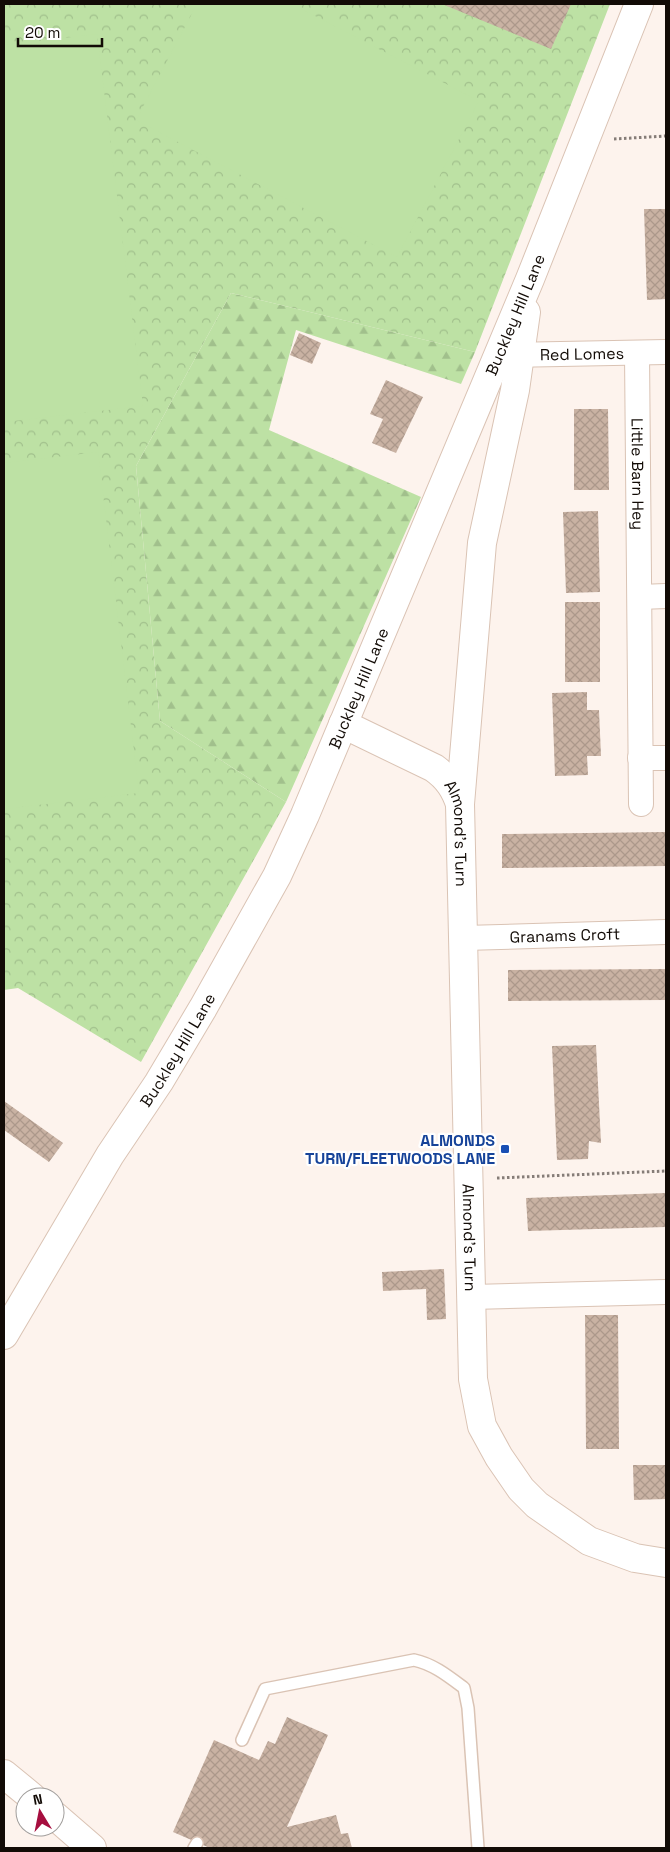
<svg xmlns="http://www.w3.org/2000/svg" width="670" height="1852" font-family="'Space Grotesk',sans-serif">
	<defs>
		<pattern id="forest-firs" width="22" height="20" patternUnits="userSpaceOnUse" patternTransform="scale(1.25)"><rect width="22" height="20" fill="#bde1a4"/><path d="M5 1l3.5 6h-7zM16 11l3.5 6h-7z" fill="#a1c08c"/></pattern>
		<pattern id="park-crowns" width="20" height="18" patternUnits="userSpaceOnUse" patternTransform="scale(1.25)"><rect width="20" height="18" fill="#bde1a4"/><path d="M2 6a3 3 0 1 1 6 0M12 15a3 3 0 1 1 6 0" fill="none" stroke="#a1c08c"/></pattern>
		<pattern id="building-cross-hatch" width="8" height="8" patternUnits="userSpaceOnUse" patternTransform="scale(1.25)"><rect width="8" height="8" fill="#c9b2a3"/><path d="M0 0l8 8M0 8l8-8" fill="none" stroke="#ac988b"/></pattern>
	</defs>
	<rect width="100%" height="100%" fill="#fdf3ed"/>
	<!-- forest -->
	<path fill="url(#forest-firs)" d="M231,293l244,59 -14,32 -165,-54 -27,100 152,67 -135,305 -126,-81 -24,-255z"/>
	<!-- park -->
	<path fill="url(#park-crowns)" d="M4,4h606l-135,348 -244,-59 -95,173 24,255 126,81 -145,260 -123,-74 -14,2z"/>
	<!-- pitch -->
	<path fill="#bde1a4" d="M197,4h95l187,97 -82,156 -261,-137z
		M97,34l46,372 -139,16v-377z
		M98,452l41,341 -135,16v-346z"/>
	<!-- building -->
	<path fill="url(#building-cross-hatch)" d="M442,4h129l-20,45z
		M644,209h22v90l-19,1z
		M299,333l22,10 -9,21 -22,-9z
		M386,380l37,17 -27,56 -24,-10 11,-24 -13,-5z
		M574,409h34l1,81h-35z
		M598,511l2,81 -34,1 -3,-81z
		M565,602h35v80h-35z
		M587,692v18h12l2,46h-14l1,19 -33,1 -3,-83z
		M666,832v34l-164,2v-34z
		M666,969v31l-158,1v-31z
		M596,1045l5,98 -12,-2 -1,18 -31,1 -5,-114z
		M4,1101l59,42 -14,19 -45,-32z
		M666,1193v34l-138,4 -2,-33z
		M444,1269l2,50 -19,1 -1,-31 -43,2 -1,-19z
		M585,1315h33l1,134h-33z
		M633,1465h33v34l-32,1z
		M287,1717l41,18 -41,92 49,-12 5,19 7,-1 4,15h-142l-37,-16 41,-92 45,20 9,-19 7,3z"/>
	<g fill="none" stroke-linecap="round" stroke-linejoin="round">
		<defs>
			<path id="lane" d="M242,1740l23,-51 149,-29c19,4 34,16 50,28l4,20 10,140
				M194,1848l3,-5"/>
			<g id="street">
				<path id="s1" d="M637,353l4,451"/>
				<path id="s2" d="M503,355l163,-3"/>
				<path d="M640,597l26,-1"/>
				<path d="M640,758h26"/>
				<path id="s3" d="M464,938l202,-6"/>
				<path d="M472,1297l194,-5"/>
			</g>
			<g id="secondary">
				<path id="s4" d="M343,724l91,44c14,10 21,21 26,36l13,575 9,47 17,31 22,32 16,16 52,36 46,17 31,5"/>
				<path d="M460,804l22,-261 33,-153 11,-78"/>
				<path id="s5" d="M4,1335l106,-180 49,-73 44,-74 74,-132 28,-61 225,-536 109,-275"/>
				<path d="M4,1774l28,23"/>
				<path d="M55,1816l37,32"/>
			</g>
		</defs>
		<!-- lane casing -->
		<use href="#lane" stroke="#dac3b4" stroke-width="14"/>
		<!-- street casing -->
		<use href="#street" stroke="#dac3b4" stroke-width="26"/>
		<!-- secondary casing -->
		<use href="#secondary" stroke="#dac3b4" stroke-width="30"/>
		<!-- path -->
		<path stroke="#857c77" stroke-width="3" stroke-dasharray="2.5 2.5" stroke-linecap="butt" d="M614,139l52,-3
			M497,1178l169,-7"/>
		<!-- lane -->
		<use href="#lane" stroke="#fff" stroke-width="11"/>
		<!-- street -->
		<use href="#street" stroke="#fff" stroke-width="24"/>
		<!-- secondary -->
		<use href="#secondary" stroke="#fff" stroke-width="28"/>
	</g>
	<!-- markers -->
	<rect fill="#1a4fb4" stroke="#fff" stroke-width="2" x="500" y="1144" width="10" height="10" rx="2.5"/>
	<g text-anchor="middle" stroke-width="4.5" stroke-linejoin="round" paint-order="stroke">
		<!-- street labels -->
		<g font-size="16" fill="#120b06" stroke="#fff">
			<text dy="6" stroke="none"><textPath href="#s5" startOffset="1144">Buckley Hill Lane</textPath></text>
			<text dy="6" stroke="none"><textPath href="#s2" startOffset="79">Red Lomes</textPath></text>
			<text dy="6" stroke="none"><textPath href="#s1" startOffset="121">Little Barn Hey</textPath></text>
			<text dy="6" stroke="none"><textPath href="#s5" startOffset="739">Buckley Hill Lane</textPath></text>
			<text dy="6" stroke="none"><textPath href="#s4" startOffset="175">Almond's Turn</textPath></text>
			<text dy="6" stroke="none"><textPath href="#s3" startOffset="101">Granams Croft</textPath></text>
			<text dy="6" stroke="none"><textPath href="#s5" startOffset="334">Buckley Hill Lane</textPath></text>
			<text dy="6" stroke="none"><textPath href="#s4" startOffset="580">Almond's Turn</textPath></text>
		</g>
		<!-- transit labels -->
		<g font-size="16" font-weight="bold" fill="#164399" stroke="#fff" text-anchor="end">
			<text x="495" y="1146">ALMONDS<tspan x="495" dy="18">TURN/FLEETWOODS LANE</tspan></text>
		</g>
	</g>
	<!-- border -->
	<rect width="670" height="1852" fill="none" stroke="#120b06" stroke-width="10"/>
	<!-- north arrow -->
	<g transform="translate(40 1812) rotate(350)"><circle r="24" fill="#ffffff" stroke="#a09d9b"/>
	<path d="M0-4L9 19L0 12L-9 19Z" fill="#a60e3f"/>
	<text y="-8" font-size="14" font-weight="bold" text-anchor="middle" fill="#120b06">N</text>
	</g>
	<!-- scale -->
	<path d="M18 38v8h84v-8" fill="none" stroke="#120b06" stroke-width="2.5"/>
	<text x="25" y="38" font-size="15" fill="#120b06" stroke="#ffffff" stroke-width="4" paint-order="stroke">20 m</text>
</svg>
